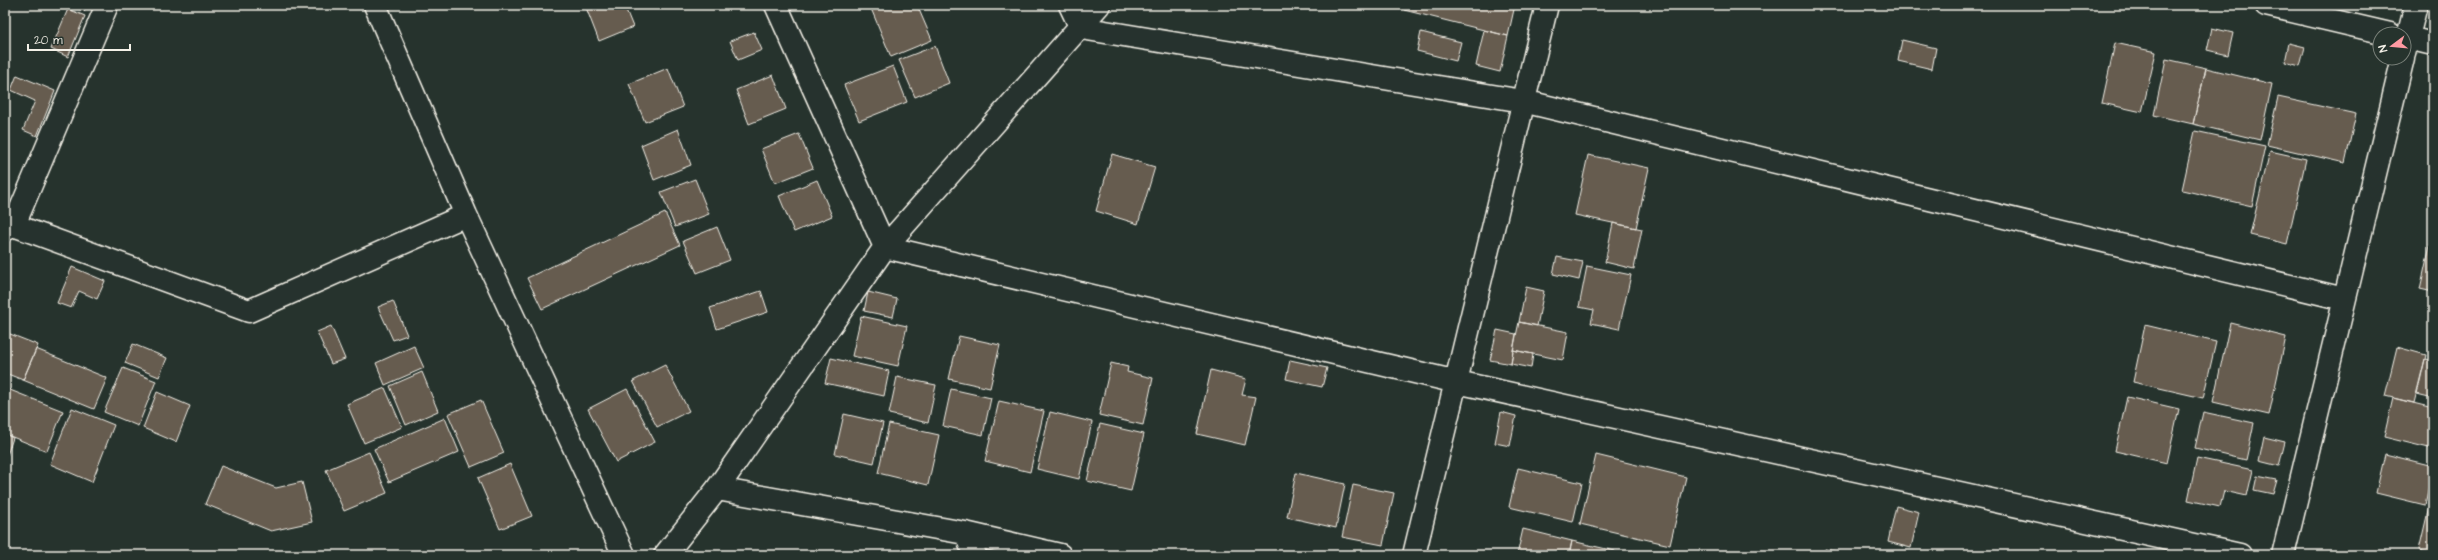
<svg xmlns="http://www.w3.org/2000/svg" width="2438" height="560" font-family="'Architects Daughter',sans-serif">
	<rect width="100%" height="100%" fill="#26332d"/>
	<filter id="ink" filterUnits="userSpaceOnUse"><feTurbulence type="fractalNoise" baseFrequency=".025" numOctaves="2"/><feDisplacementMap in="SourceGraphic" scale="8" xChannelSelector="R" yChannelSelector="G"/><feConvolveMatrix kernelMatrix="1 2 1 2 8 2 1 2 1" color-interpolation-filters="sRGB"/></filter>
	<g filter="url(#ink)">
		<!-- building -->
		<path fill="#665b50" stroke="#f4f1e8" d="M70,5h16l-2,6z
			M585,5h39l9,22 -34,14z
			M874,5h43l15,35 -41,17 -21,-51z
			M1405,5h110l-7,31 -104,-26z
			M68,9l17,7 -17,41 -17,-8z
			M2212,28l21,5 -5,22 -21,-5z
			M1484,30l24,6 -8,36 -24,-6z
			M754,32l8,18 -24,10 -8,-19z
			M1421,32l40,10 -5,19 -39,-10z
			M1902,40l34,8 -4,21 -34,-8z
			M2115,43l41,9 -14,60 -40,-9z
			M2289,43l16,4 -5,19 -15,-4z
			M935,46l14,37 -34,14 -16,-37z
			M2166,59l40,9 -13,56 -39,-9z
			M893,66l14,36 -48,19 -15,-36z
			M668,68l15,39 -38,15 -16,-38z
			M2206,68l66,16 -12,56 -67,-16z
			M17,75l38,16 -18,45 -14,-6 12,-29 -24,-11z
			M773,75l13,34 -37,15 -13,-34z
			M2278,97l78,17 -11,49 -78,-18z
			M678,129l13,36 -37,15 -13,-35z
			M2195,131l70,15 -13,60 -70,-16z
			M799,134l14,34 -38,15 -14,-34z
			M2270,151l36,8 -19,85 -37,-9z
			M1112,154l43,13 -17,57 -42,-13z
			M1588,155l61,13 -13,60 -61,-13z
			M695,179l14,35 -34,13 -14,-35z
			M817,180l15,36 -38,16 -15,-36z
			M665,213l15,32 -138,64 -15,-31z
			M1613,223l29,6 -8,40 -29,-7z
			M717,227l13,33 -33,13 -14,-32z
			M2433,232v60l-13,-3z
			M1557,257l26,5 -4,18 -26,-6z
			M1587,266l44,9 -12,54 -28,-6 3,-13 -15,-3z
			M72,267l33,14 -8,18 -18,-8 -8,17 -14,-5z
			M1526,287l18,4 -7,35 -18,-4z
			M761,291l7,21 -51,17 -7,-21z
			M868,292l29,7 -4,18 -29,-6z
			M393,301l14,34 -14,5 -15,-33z
			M861,316l46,10 -9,40 -46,-10z
			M1519,322l49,10 -5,28 -50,-10z
			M2230,323l56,14 -17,78 -56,-13z
			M2145,325l71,17 -13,56 -70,-16z
			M331,326l14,33 -14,5 -14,-32z
			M1497,330l19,4 -5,30 -21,-4z
			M5,332l33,13 -15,35 -18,-7z
			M959,336l41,9 -10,43 -41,-9z
			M133,344l34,14 -8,19 -34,-14z
			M414,346l10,22 -39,17 -9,-22z
			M2397,347l29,8 -12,48 -29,-7z
			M36,349l71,29 -13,31 -71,-29z
			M1513,350l20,4 -2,14 -20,-4z
			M831,358l58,13 -5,25 -59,-13z
			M2425,359l8,2v37l-16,-4z
			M1290,360l37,8 -5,19 -36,-8z
			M1111,363l17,4 -1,5 26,6 -10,47 -44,-10z
			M665,365l24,46 -32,16 -24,-46z
			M123,368l33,13 -18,45 -34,-14z
			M1211,370l35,9 -4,16 14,2 -11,48 -48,-11z
			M422,372l16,39 -32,14 -16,-39z
			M897,377l39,8 -8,38 -39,-9z
			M5,388l58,23 -16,40 -42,-17z
			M385,388l17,39 -38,16 -17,-39z
			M627,389l28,53 -39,20 -28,-53z
			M951,389l40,9 -8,37 -40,-9z
			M157,392l33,14 -14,36 -33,-14z
			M2127,397l52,12 -12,54 -52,-12z
			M2393,398l40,10v41l-49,-12z
			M481,400l23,53 -33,14 -23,-53z
			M999,401l45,10 -14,61 -45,-11z
			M72,408l42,17 -22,57 -42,-18z
			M1050,412l42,10 -13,57 -42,-10z
			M1501,412l15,4 -6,30 -15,-3z
			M2203,412l51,11 -8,37 -51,-12z
			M844,414l39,9 -9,40 -39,-9z
			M445,418l14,34 -70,30 -15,-33z
			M889,424l50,11 -11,50 -50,-12z
			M1100,424l44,10 -13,57 -44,-10z
			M5,434l8,4 -6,17h-2z
			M2264,437l21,5 -6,24 -20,-5z
			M369,452l18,41 -43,18 -18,-41z
			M2385,454l48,12 -8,39 -49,-12z
			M1596,455l90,22 -16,68 -90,-21z
			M2197,458l56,12 -6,26 -23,-5 -4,16 -32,-7z
			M510,464l22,52 -32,13 -22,-51z
			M221,466l55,22 26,-6 10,40 -41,9 -66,-27z
			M1518,468l64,15 -9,39 -64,-15z
			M1296,473l49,11 -9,44 -49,-11z
			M2257,476l20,4 -4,14 -19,-4z
			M1353,485l41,8 -11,52 -41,-8z
			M1896,506l23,6 -8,36 -23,-6z
			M2429,507l4,1v46l-14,-4z
			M1523,529l49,12 -3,14h-52z
			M1572,541l43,10v4h-46z
			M1825,549l26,6h-28z
			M1633,551l18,4h-19z"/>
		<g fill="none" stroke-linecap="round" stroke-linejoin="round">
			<defs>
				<path id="minor" d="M375,5l91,210 158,340
					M776,5l109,242 572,135 783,173
					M1070,5l11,23 442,73 821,198
					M2266,5l124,29
					M2404,37l29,7
					M2404,53l12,-48
					M5,222l244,89 217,-96
					M5,230l9,-5 93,-220
					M717,489l248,44 95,22
					M965,533l10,22
					M665,555l52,-66 168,-242 214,-242
					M1414,555l133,-550
					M2283,555l120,-497"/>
			</defs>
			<!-- minor casing -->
			<use href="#minor" stroke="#f4f1e8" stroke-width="25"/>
			<!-- minor -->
			<use href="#minor" stroke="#26332d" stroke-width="22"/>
		</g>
	</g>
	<!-- margin -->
	<rect width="2438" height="560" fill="none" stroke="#26332d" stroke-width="20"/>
	<rect x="10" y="10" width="2418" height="540" fill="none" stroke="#f4f1e8" stroke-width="1.5" filter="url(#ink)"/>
	<!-- north arrow -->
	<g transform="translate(2392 46) rotate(254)"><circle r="19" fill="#26332d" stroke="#787f78"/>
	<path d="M0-3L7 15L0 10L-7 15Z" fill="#ff9aa2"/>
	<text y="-6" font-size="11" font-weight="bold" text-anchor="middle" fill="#f4f1e8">N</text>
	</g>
	<!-- scale -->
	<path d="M28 44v6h102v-6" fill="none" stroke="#f4f1e8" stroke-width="2"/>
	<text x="34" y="44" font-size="12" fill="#f4f1e8" stroke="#26332d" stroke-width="3" paint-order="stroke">20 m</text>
</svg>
